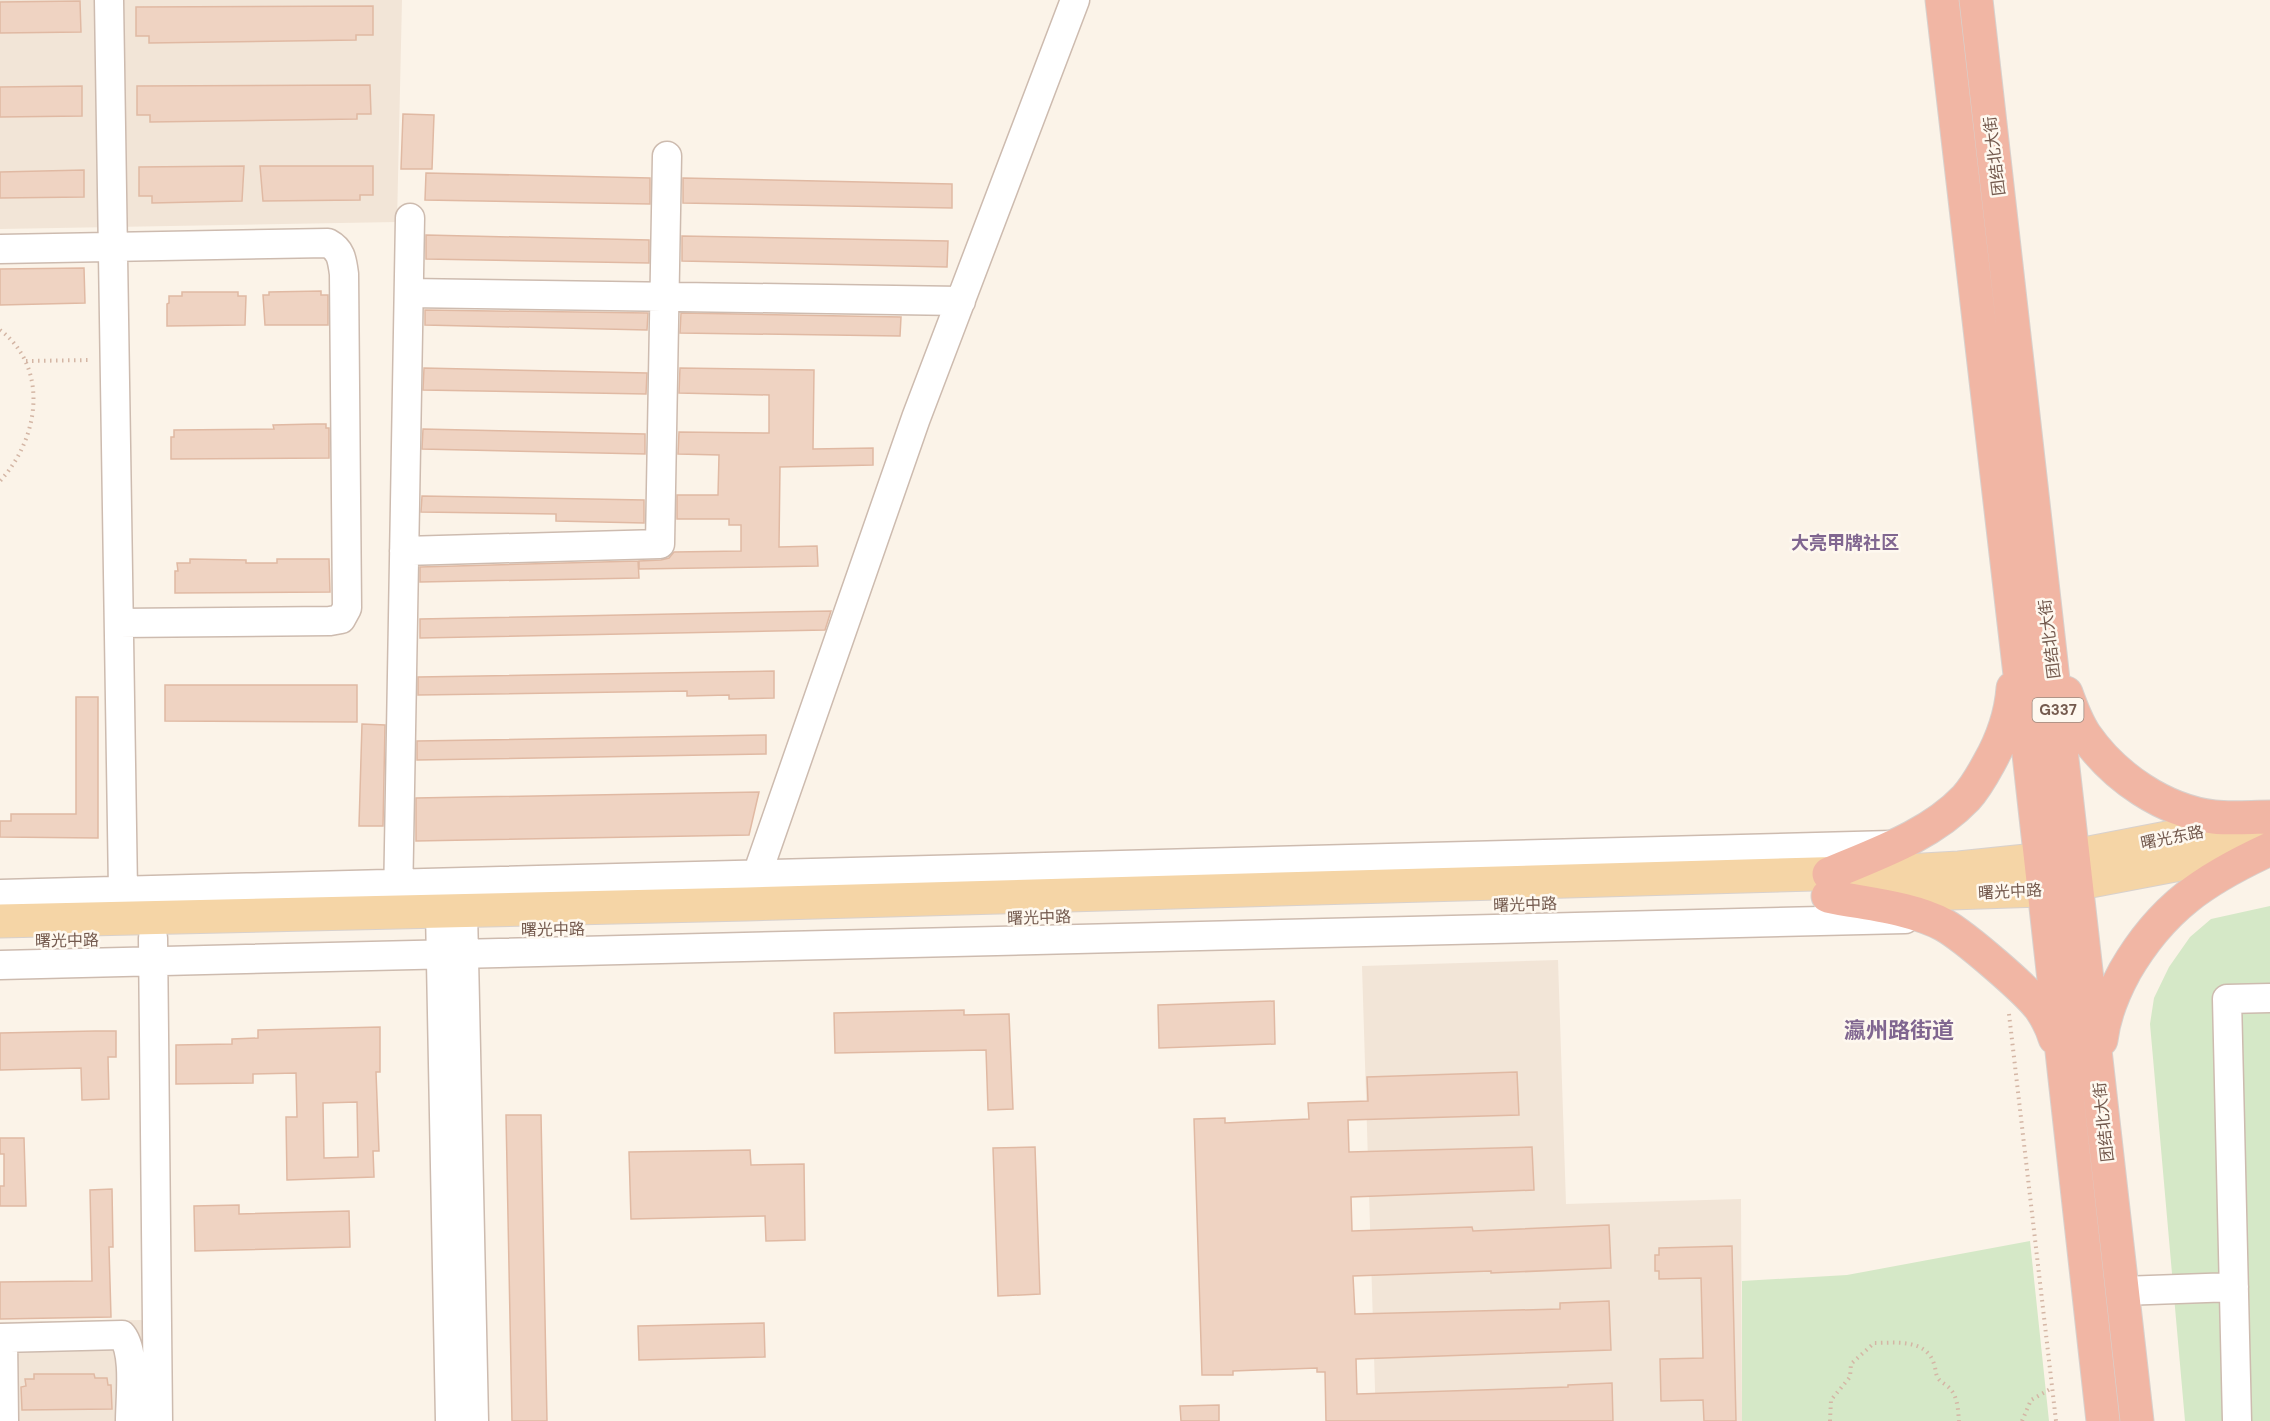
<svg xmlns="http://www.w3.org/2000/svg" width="2270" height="1421" font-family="'DM Sans','Noto Sans SC',sans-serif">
	<rect width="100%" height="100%" fill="#fbf3e8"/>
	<!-- residential -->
	<path fill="#f2e5d7" d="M0,0h402l-5,222 -397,7z
		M1558,960l8,244 175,-5 1,222h-366l-14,-455z
		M142,1320l2,101h-144v-99z"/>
	<!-- green -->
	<path fill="#d5e8c7" d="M2270,906v515h-85l-35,-397 4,-26 15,-31 21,-30 21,-18z
		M2030,1241l19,180h-307v-140l105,-6z"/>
	<!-- building -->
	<path fill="#efd3c2" stroke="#e0b9a3" stroke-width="1.5" fill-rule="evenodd" d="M80,1l1,31 -81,1v-31z
		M373,6v29h-17v5l-207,3v-7h-13v-29z
		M370,85l1,29h-14v5l-207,3v-7h-13v-29z
		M82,86v30l-82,1v-30z
		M403,114l31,1 -2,54h-31z
		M244,166l-2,35 -90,2v-7h-13v-29z
		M260,166h113v29h-13v5l-97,1z
		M84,170v27l-84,1v-26z
		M426,173l224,5v26l-225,-4z
		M683,178l269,6v24l-269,-5z
		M426,235l223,5v23l-223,-4z
		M682,236l266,5 -1,26 -265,-6z
		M84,268l1,35 -85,2v-36z
		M321,291v4h7v30h-63l-2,-30h6v-3z
		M182,292h56v4h8l-1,29 -78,1v-22l2,-1v-7h13z
		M425,310l223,3 -1,17 -222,-5z
		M681,313l220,4 -1,19 -220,-3z
		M424,368l223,5 -1,21 -223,-4z
		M680,368l134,2 -1,79 60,-1v17l-93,2 -1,80 38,-1 1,20 -179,3v-8l22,-1 8,-2 5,-6 67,-1v-26h-12v-6h-52v-24h41l1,-40 -41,-1 1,-22 90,1v-38l-90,-2z
		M315,424h11v4h3v30l-158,1v-22h3v-7l100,-1 -1,-4z
		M423,429l222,5v20l-223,-5z
		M422,496l222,4v23l-88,-2v-7l-135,-2z
		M190,559l56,1v3h31v-4h52l1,33 -155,1v-22h3l-1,-8h13z
		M638,561l1,17 -219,4v-15z
		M831,611l-6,19 -405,8v-19z
		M774,671v27l-45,1v-4l-42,1v-5l-269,4v-18z
		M165,685h192v37l-192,-1z
		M76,697h22v141l-98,-1v-16h11v-7h65z
		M362,724l23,1 -2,101h-24z
		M766,735v19l-349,6v-19z
		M759,792l-10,43 -333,6v-43z
		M1274,1001l1,43 -116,4 -1,-43z
		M964,1010v5l45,-1 4,95 -25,1 -2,-60 -151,3 -1,-40z
		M380,1027v45h-4l3,79h-6l1,26 -87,3 -1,-63h11l-1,-44 -43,1v9l-77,1v-39l56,-1v-5l26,-1v-8zM357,1102l1,55 -34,1 -1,-55z
		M95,1031h21v26h-8l1,42 -27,1 -1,-32 -81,2v-37z
		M1517,1072l2,43 -171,5 1,32 183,-5 2,43 -183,7 1,34 120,-4 1,4 136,-6 2,43 -120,5v-2l-138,5 2,38 205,-5v-6l49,-2 2,49 -255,9 1,35 211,-7v-2l44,-2 1,38h-287l-1,-49h-8v-4l-84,3v4h-31l-8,-256 31,-1v5l84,-4 -1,-16 60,-2 -1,-24z
		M506,1115h35l6,306h-35z
		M0,1138h24l2,68h-26v-20h4v-32h-4z
		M1035,1147l5,147 -42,2 -5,-148z
		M750,1150l1,15 53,-1 1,76 -39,1 -1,-25 -134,3 -2,-67z
		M112,1189l1,58h-4l2,70 -111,2v-37l92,-1 -2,-91z
		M239,1205v9l110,-3 1,36 -155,4 -1,-45z
		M1732,1246l4,175h-32l-1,-21 -42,1 -1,-42 43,-1 -2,-80 -42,1v-8h-4v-16h4v-7z
		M764,1323l1,34 -126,3 -1,-34z
		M34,1374h60l1,4h12l1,7h3l1,24 -90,1 -1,-23 5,-1 -1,-7h9z
		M1219,1405v16h-38l-1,-15z"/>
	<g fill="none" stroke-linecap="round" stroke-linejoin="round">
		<defs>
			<path id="minor" d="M109,0l14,891
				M0,249l328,-6c13,7 14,16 16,31l3,334 -6,11 -11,2 -211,2
				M409,293l552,8
				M404,551l256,-7 7,-388
				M752,889l164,-471 159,-418
				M0,894l1892,-49
				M398,903l12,-685
				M440,911l10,510
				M463,911l11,510
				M153,938l5,483
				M0,965l1905,-46
				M2122,1291l112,-4
				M0,1338l122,-3c14,18 8,63 8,86
				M3,1338l1,83
				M2237,1421l-10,-422 43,-1"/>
			<path id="major" d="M1862,896l181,-6 216,-41
				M0,921l747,-17 1141,-32 71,-4 115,-12 171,-33"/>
			<path id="highway" d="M1942,0l82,709 79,712
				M1976,0l161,1421
				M2066,693c5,14 11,30 19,42 29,42 79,76 129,82 19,2 38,0 56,0
				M1829,874c47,-20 101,-38 137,-76 9,-10 17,-24 23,-35 13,-23 22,-48 24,-75
				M1828,896c37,8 82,11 116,29 21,12 83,65 97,84 6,9 11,19 14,29
				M2101,1040c3,-25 12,-47 24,-69 37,-64 80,-92 145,-122"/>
		</defs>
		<!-- minor casing -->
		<use href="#minor" stroke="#cdbbaf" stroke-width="31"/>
		<!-- major casing -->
		<use href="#major" stroke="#d8d1cd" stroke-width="35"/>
		<!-- highway casing -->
		<use href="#highway" stroke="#d8d1cd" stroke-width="35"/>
		<!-- path -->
		<path stroke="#d4b6a5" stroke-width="4" stroke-dasharray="1.5 4.5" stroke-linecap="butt" d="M0,330c50,38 39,109 0,151
			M26,361l66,-1
			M2009,1014l47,407
			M1830,1421l1,-21 19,-23 1,-13 23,-21c20,0 52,-5 60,21 2,5 1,9 4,14 3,5 10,7 13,12 7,8 7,21 8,31
			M2022,1421l9,-21 21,-12"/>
		<!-- minor -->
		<use href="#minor" stroke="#fff" stroke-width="28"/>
		<!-- major -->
		<use href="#major" stroke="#f5d5a6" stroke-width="33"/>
		<!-- highway -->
		<use href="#highway" stroke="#f1b6a4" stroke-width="33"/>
	</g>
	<g text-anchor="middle" stroke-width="5" stroke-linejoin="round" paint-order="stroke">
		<!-- shield labels -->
		<rect fill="#fef8ef" stroke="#9d897e" stroke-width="1.5" x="2032.5" y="698" width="51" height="24" rx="4.5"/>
		<g font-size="15" font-weight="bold" fill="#745a4e">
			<text x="2058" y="715">G337</text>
		</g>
		<!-- street labels -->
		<g font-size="16" fill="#745a4e" stroke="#fef8ef">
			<text transform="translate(1994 156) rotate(-97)" y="6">团结北大街</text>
			<text transform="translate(2049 639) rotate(-97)" y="6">团结北大街</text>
			<text transform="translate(2172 837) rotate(-11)" y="6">曙光东路</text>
			<text transform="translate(2010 891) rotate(-3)" y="6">曙光中路</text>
			<text transform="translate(1525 904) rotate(-2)" y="6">曙光中路</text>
			<text transform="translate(1039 917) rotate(-2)" y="6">曙光中路</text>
			<text transform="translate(553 929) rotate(-1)" y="6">曙光中路</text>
			<text transform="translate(67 940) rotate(-1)" y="6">曙光中路</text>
			<text transform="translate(2103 1122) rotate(-96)" y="6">团结北大街</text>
		</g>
		<!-- neighbourhood labels -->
		<g font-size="18" font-weight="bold" fill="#806690" stroke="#fef8ef">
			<text x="1845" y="549">大亮甲牌社区</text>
		</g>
		<!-- district labels -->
		<g font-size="22" font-weight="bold" fill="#806690" stroke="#fef8ef">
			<text x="1899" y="1038">瀛州路街道</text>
		</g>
	</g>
</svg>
